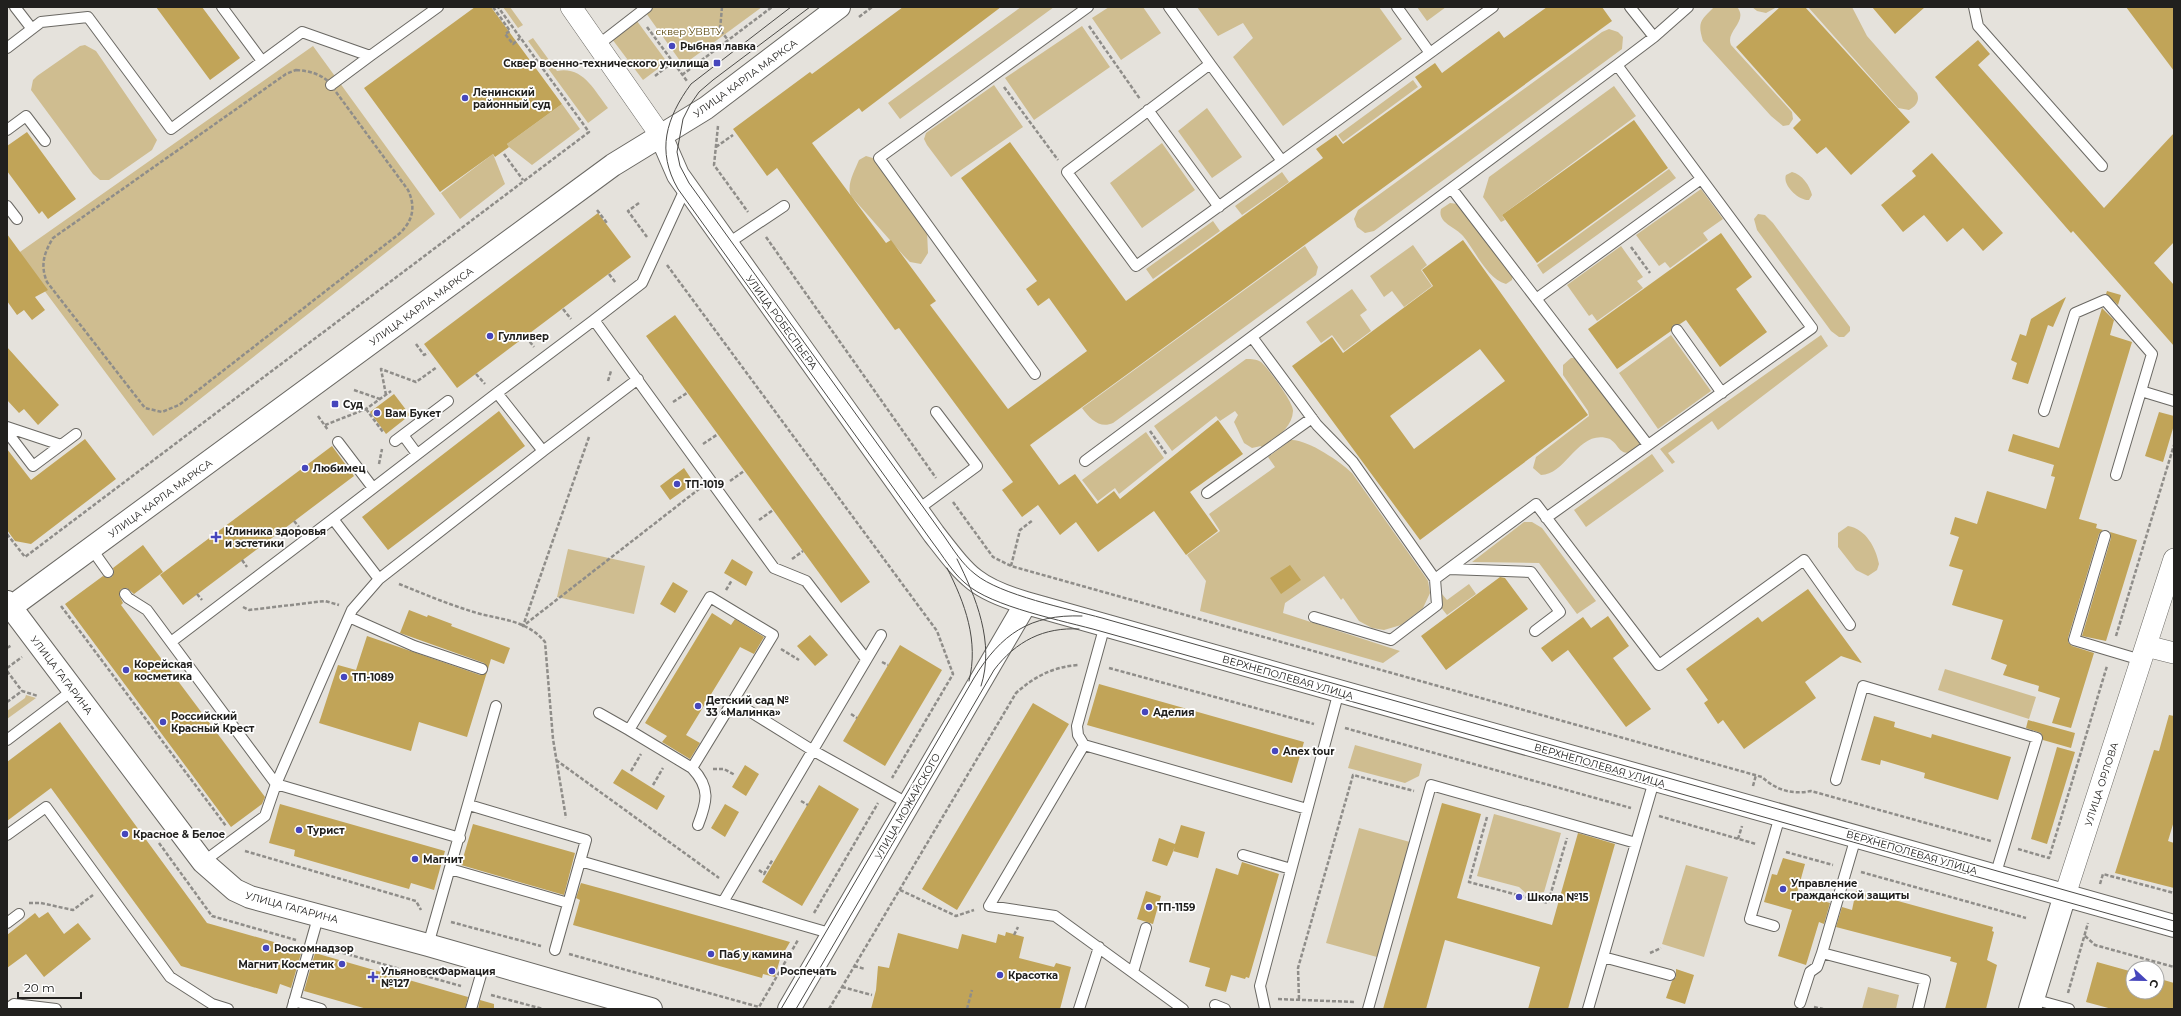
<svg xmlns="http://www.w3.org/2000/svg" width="2181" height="1016" font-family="Montserrat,sans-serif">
	<rect width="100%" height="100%" fill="#e5e2dc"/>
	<!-- green -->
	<path fill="#cfbd90" d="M503,7h7l13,18 -5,3z
		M654,7h108l-79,58 -37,-52z
		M1021,7h33l-154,112 -12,-16z
		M1109,7h34l18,26 -40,27 -29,-42z
		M1197,7h182l23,32 -119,87 -50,-69 20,-19 -10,-15 -25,13z
		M1417,7h29l-19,14z
		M1714,7h23c12,14 -12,24 -6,38l61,67 1,7 -4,6 -6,1 -12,-10 -68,-75c-6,-19 -2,-21 11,-34z
		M1752,7h25l-11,6 -9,-2z
		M1808,7h44l15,29 50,57c3,8 -1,13 -8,17l-11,-2z
		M637,21l30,41 -24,18 -31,-41z
		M1082,26l28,41 -76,53 -29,-42z
		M1609,29l9,3 5,5 -1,12 -248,182 -9,2 -8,-6 -3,-8 4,-9 244,-178z
		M533,38l24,33c26,-5 37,19 51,37l-20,15 -60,-82z
		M85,45l11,6 61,89 -5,10 -43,30h-9l-7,-6 -62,-84 2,-10 4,-4 43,-30z
		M313,46l122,168 -282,222 -136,-182z
		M1413,80l5,7 -75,55 -5,-7z
		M994,85l29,42 -72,50 -24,-32 -3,-6 2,-6z
		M1614,86l22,30 -134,99 3,5 -4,2 -18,-25 6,-20z
		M562,104l18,25 -48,36 -23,-18 -2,-3z
		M1207,108l35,49 -30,21 -34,-47z
		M1162,143l33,47 -53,38 -32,-45z
		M493,154l12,30 -45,35 -19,-26z
		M866,156l10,3 51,72 1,22 -7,11 -11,-2 -6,-6 -53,-60c-5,-11 4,-26 8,-36z
		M1669,169l7,9 -133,96 -6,-9z
		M1282,172l7,10 -47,33 -7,-9z
		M1792,172c10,2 18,14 20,23l-3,5c-10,1 -27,-15 -23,-25z
		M1701,189l22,30 -20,14 5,7 -38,28 -5,-6 -6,4 -23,-31z
		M1450,203l8,1 55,69 -1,7 -6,4c-19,-5 -31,-34 -43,-48 -7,-9 -26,-13 -22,-27z
		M1758,214l7,1 8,8 77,104v4l-6,6h-5l-8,-6 -74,-101 -3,-11z
		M1213,221l7,10 -67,48 -7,-10z
		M1413,245l14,20 -6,5 11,16 -28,21 -12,-16 -8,6 -14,-21z
		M1305,246l13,21 -2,8 -203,148c-13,6 -23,-4 -31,-15z
		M1621,246l22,31 -6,4 6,7 -46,33 -5,-7 -3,2 -22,-31z
		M1352,289l15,21 -7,5 11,16 -27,20 -12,-16 -11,8 -15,-21z
		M1671,335l40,56 -53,38 -39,-56z
		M1821,335l7,11 -110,84 -6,-9 -44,32 7,9 -3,2 -12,-15z
		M1571,358h6l65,86 -8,9c-17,1 -13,-6 -24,-14 -32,-11 -43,36 -69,36l-8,-7 3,-11 53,-41 -1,-5 -25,-36v-10z
		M1246,359c6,0 10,0 15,3 7,6 33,41 32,49 -1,18 -18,27 -31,37l-1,-2 -9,2 -8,-5 -10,-21 4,-7 -3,-4 -15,10 -4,-5 -44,35 -18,-25z
		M1146,432l18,26 -45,36 -4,-6 -17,13 -16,-21z
		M1291,440c16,-1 50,22 61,33l72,102 4,6 2,12 -7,15 -22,17 -17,5 -12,-2 -13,-7 -16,-23 -2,2 -17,-24 -39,27 -2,10 117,38 -17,12 -183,-52 6,-30 -19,-26 33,-24 -11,-17 66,-47 -7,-10z
		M1652,454l12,17 -78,56 -12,-17z
		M1524,522h8l10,6 54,73 -19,13 -38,-51 -67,-1z
		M1848,526c18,3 28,22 31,38l-2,6 -9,6 -12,-6 -18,-23v-14z
		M568,549l77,17 -11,48 -77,-17z
		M1469,584l7,10 -29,21 -8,-10 3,-11 5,6z
		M1945,669l91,28 -7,22 -91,-29z
		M26,695l10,3 -29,21v-8l18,-13z
		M1355,745l67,19 -3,12 -14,7 -57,-15z
		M1494,814l67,19 -17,59 -17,2 -8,-7 -42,-11z
		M1359,828l51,14 -33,115 -51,-14z
		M1686,865l42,12 -24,80 -42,-13z
		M1868,987l31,8 -3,14h-34z"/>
	<!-- building -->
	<path fill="#c1a458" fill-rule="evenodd" d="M156,7h46l38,51 -30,22z
		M475,7h16l71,97 -55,40 2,3 -14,10 -2,-3 -53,38 -76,-104z
		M903,7h98l-139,105 -3,-4 -47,35 74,100 5,-3 45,61 -6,4 78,104 79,-58 -38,-53 -11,8 -12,-17 11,-8 -76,-103 49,-36 116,159 197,-143 -7,-9 20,-14 7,9 79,-57 -7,-10 20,-14 7,10 57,-42 5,7 43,-31h55l10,14 -582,424 29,40 16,-11 22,30 17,-13 6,8 98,-79 25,34 -53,38 28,39 -32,24 -32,-44 -56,41 -22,-30 -16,13 -22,-30 -16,12 -20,-27 11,-8 -114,-154 -4,2 -118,-162 -10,8 -34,-47 77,-57 2,2z
		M1780,7h25l105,115 -59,53 -25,-28 -9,7 -24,-26 8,-8 -65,-73z
		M1872,7h53l-30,27z
		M2126,7h48v64z
		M1978,40l12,14 -12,11 126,143 70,-75v109l-20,21 20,22v61l-101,-115 -2,2 -136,-156z
		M1634,120l34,48 -131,95 -35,-48z
		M27,132l49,67 -28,20 -6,-8 -3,3 -32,-43v-25z
		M1932,153l71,80 -20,18 -20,-23 -16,14 -23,-27 -21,17 -22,-27 35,-29 -4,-5z
		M598,213l33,44 -174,131 -33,-44z
		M1721,233l31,44 -16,12 31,43 -47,35 -34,-47 -6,4 -7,1 -2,6 -54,38 -29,-40z
		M7,234l41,56 -13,7 10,13 -13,10 -8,-10 -7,5 -10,-14z
		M1463,240l125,175 -168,125 -128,-174 40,-29 11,16 90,-67 -11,-16zM1480,349l25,32 -91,68 -24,-33z
		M2107,291l14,4 -3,10 -12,-11z
		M2066,297l-13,30 -5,-2 -20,59 -16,-5 5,-16 -6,-3 9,-26 6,2 5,-17z
		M2102,308l12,12 -4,15 22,7 -53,177 18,5 -1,4 7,2 -4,4 -31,104v4l4,4 22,7 -23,75 -19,-5 8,-25 -22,-7 1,-5 -36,-11 4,-10 -16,-6 12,-39 -51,-15 11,-35 -14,-4 10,-29 -9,-3 5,-17 22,7 10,-33 59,18 9,-32 -4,-1 3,-11 -46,-14 5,-17 46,14z
		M675,315l195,267 -29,21 -195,-267z
		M7,347l52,58 -21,20 -14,-16 -5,4 -12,-13z
		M394,394l16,21 -24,19 -16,-22z
		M499,411l26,35 -137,104 -26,-33z
		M2159,412l15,4v9l-11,37 -18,-6z
		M85,439l31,40 -85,65 -16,-3 -8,-11v-81l24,31z
		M332,446l22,30 -171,129 -23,-30z
		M684,468l10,15 -24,17 -10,-14z
		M2110,532l27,8 -31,101 -24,-5 29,-98z
		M143,545l20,27 -29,22 -7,-6 -6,1 -2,6 4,8 -2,2 144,192 -3,7 -31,23 -166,-223 38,-28 5,2 4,-1 2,-5 -1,-4z
		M732,559l21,13 -7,14 -22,-13z
		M1290,565l11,15 -20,14 -11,-16z
		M1500,577l5,1 23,31 -82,61 -25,-34z
		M673,582l15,9 -13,22 -15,-9z
		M1808,589l54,74 -21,-7 -36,26 11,16 -72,51 -21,-29 -5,4 -14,-21 4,-3 -22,-31 72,-52 4,5z
		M409,610l18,7 1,-2 24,9 -1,2 59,22 -6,16 -13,-5 -3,10 -4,-6 -84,-30z
		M712,613l19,12 4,-6 29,18 -10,17 -14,-7 -54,88 14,8 -10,16 -28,-17 5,-6 -22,-13z
		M1608,616l21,30 -16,12 38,51 -25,18 -58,-77 -16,12 -11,-14 42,-31 8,11z
		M810,635l18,20 -13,11 -18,-20z
		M367,636l113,39 7,-3 -20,65 -48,-15 -8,29 -92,-28 19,-58 18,5z
		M900,645l42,25 -57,96 -42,-25z
		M1099,684l205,58 -12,41 -205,-58z
		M1033,703l36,21 -112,186 -35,-21z
		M2169,715l5,1v105l-6,20 6,2v45l-59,-15 39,-123 5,1z
		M1874,716l21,6 -1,5 37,11 1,-4 79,23 -13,43 -74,-22 1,-5 -44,-13 -1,5 -19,-5z
		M2028,720l47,13 -4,15 -28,-8 -2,-7 -15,-5z
		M60,722l147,201 95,27 -11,38 -11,-4 -3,10 -96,-28 -130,-178 -44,33v-59z
		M2057,747l18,5 -28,92 -16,-5z
		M745,765l14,9 -13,22 -14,-9z
		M622,769l43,27 -8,14 -44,-27z
		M819,785l40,24 -57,97 -40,-24z
		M1442,803l39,11 -24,84 95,27 26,-92 37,11 -47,165h-40l12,-42 -95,-27 -19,69h-43z
		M280,804l165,47 -11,39 -23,-7 -2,6 -115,-33 1,-6 -26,-7z
		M725,804l14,8 -14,25 -14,-9z
		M473,824l102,29 -11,42 -103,-30z
		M1181,825l24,7 -7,26 -25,-7 2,-4 -8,19 -15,-5 7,-23 16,6z
		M1783,858l22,6 -8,29 33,10 -6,21 -5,-2 -13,43 -28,-9 14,-46 -28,-8 8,-28 5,1z
		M1242,862l37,12 -30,104 -3,-1 -1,2 -14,-4 -5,17 -21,-6 5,-18 -21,-6 27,-94 22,7z
		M581,883l37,10 172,49 -10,17 -5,18 -12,-3 -1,4 -189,-53 7,-25 -4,-2z
		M1146,891l15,5 -8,28 -16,-5z
		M1856,891l20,5v-1l117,32 -1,4 2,1 -7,28 10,5 -11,44h-41l12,-46 -7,-2 1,-4 -115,-30 6,-20 10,3z
		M48,912l16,22 14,-11 13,16 -47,38 -18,-23 -19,14v-33l28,-22 4,5z
		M1006,932l18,5 -5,21 35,9 2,-4 15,4 -11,42h-189l5,-19 2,-24 11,2 9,-35 60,16 4,-15 34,9 2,-9 7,2z
		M315,953l153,44 -3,12h-98l-63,-18z
		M2097,962l36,10v20h24v-14l17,5v26h-62l-26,-7z
		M1676,969l18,6 -9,29 -19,-6 6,-17 4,-4z
		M480,1000l14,4v5h-16z"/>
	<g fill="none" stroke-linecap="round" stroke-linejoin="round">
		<defs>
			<path id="lane" d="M15,7l17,22
				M222,7l40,54
				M1169,7l41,57
				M1630,7l24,30
				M1974,7l4,19 124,140
				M598,45l49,-38
				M7,48l34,-26 47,-5 83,112 131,-97 68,24 68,-49
				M1430,53l63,-46
				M331,85l39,-29
				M1148,110l71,97
				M7,130l19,-14 19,25
				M1282,161l-146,105 -69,-94 143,-108 72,97 148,-108 -33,-46
				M1452,189l196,256
				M7,206l10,13
				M727,244l57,-38
				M1536,299l165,-120
				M594,320l48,-37 44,-96
				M1677,330l45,63
				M1252,337l65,88 36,37 82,117
				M1035,374l-156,-216 209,-151
				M2044,411l31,-98 30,-13 47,54 -11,37 33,10
				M7,427l54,18
				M7,432l26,34 43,-32
				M403,435l14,19
				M395,441l53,-40
				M338,442l35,46
				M543,451l95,-72
				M1085,461l532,-396 37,-28 34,-30
				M2116,475l25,-84
				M1207,493l105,-75
				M917,510l60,-44 -41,-54
				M1546,518l266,-190 -195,-263
				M333,519l164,-126
				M2105,536l-31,104 67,20
				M91,548l17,24
				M1449,569l82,3 29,40 -25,19
				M125,594l3,4 19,12 129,174 184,54
				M349,617l65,29 68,23
				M1314,617l77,23 46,-35 -2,-26 101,-75 123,161 145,-105 46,65
				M171,642l162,-123 46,60 164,-128 -46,-58 97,-73 180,248 32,13 60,78
				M733,701l-41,67 -63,-38 81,-133 63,38 -40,66 79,49 97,54
				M599,713l30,17
				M7,740l66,-50
				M1084,745l-6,-10 -1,-9 28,-101
				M692,768c19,20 15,34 6,57
				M1836,780l27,-94 174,52 -42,138
				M469,805l117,35 -31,110
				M7,835l39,-28 124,170 42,27 16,5
				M1856,837l-34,116 103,27 -7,29
				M1243,855l48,14
				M580,861l253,73
				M203,862l62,-46 11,-32 76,-174 27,-31
				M450,869l118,34
				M723,902l158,-267
				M7,923l12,-9
				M1774,926l-24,-7 30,-103
				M428,945l68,-239
				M1603,957l67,18
				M1133,972l13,-44
				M2033,999l36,10
				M294,1001l27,8
				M1800,1003l10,-31 7,-5 5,-14
				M1215,1005l10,4
				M7,1009l7,-5 42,5
				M292,1009l27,-95
				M471,1009l14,-48
				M1079,1009l20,-62
				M1183,1009l-128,-93 -66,-10 95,-161 223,64
				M1265,1009l-5,-23 79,-295
				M1368,1009l63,-224 205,58
				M1588,1009l66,-228"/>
			<path id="street" d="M571,7l90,129
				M2146,646l28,7
				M2065,895l109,-336"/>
			<path id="secondary" d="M661,136l17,39 256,359c32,41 40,54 92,69l1148,323
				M7,602l196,260 32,28 15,7 178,48 223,64
				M7,610l606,-445 93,-57 133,-101
				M789,1009l237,-406
				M2030,1009l35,-114"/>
		</defs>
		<!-- lane casing -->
		<use href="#lane" stroke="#6a6863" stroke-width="12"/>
		<!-- street casing -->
		<use href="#street" stroke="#6a6863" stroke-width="22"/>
		<!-- secondary casing -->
		<use href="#secondary" stroke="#6a6863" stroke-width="24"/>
		<!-- path -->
		<path stroke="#8f8d89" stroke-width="2.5" stroke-dasharray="4 2" stroke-linecap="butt" d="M493,7l17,24 -5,3 8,10 7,-6
			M722,7l-2,23 8,10
			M859,17l13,-10
			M1089,26l51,73
			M647,27l26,35
			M296,70c13,1 22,3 32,11l80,109c8,17 5,31 -9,44l-220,171 -17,7 -17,-4 -98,-126c-7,-17 -3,-29 6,-44l233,-164z
			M682,75l90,-68
			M655,76l18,-14 14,19
			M1004,87l54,73
			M718,126l-4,39 34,47
			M716,147l17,-12
			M504,154l19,26
			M639,203l-11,8 19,26
			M597,210l10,13
			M766,237l170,241
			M1631,247l19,26
			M667,265l270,366 16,43 -61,104
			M609,274l7,9
			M563,309l8,10
			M526,337l8,10
			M416,344l8,11 4,-2
			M476,374l9,10
			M608,381l3,-10
			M354,390l26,9
			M386,395l-5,-26 35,13 21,-15
			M673,402l14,-9
			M366,409l17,23
			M318,416l10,14
			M325,425l41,-16 25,-18
			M1150,431l17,24
			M589,437l-66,189 176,-137
			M703,444l15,-10
			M379,464l3,-15
			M730,481l14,-10
			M953,502l40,55 18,9 751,211c14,13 30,18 49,14l180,50
			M759,520l14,-10
			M294,521l5,6
			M284,529l5,6
			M7,534l18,23 564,-425 -91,-125
			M792,559l11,-8
			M242,560l5,7
			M1011,566l9,-36 13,-10
			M399,584c25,10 51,21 78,29 25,7 50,7 68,29l8,97 13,79
			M726,590l6,-10
			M197,594l5,6
			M61,606l165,220
			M243,607l6,3 76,-9 14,4
			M2116,636l58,-191
			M7,648l5,-3
			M781,649l18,11
			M882,662l6,3
			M7,668l15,-11
			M1109,668l205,56
			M7,671l15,20
			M7,702l15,-11 16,5
			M851,714l6,4
			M1345,728l286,80
			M556,760l163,118
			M713,769h11l11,6
			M631,771l10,-17
			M653,785l10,-17
			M1753,786l3,-11
			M801,801l7,4
			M1659,816l97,28
			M1487,817l-18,65 79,21 19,-65
			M1738,839l4,-13
			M159,843l53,73 84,24
			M2018,849l31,9 58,-192
			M245,851l171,50 5,9
			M1786,852l47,13
			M759,870l5,4 9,-15
			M1861,872l165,46
			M2100,884l3,-10 71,19
			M900,890l56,26 18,-6
			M29,903h12l32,7 20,-15
			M814,913l64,-110
			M451,922l90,24
			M1014,935l4,-8
			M2085,936l10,9 79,22
			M325,948l136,38
			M1650,953l11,-5
			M569,954l190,53 39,-67
			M854,966l11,3
			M842,987l30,8
			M2068,993l20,-70
			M491,995l52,14
			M1278,999l76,3
			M1299,999l-1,-31 55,-193 61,16
			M1814,1007l9,2
			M829,1009l187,-316c19,-17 37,-26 62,-28
			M967,1009l5,-19"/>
		<!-- lane -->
		<use href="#lane" stroke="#fff" stroke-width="10"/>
		<!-- street -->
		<use href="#street" stroke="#fff" stroke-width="21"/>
		<!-- secondary -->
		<use href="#secondary" stroke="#fff" stroke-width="22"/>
		<!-- tram -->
		<path stroke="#4c4b48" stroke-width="1" d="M791,7l-100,77c-25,34 -35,67 -13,105l255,354c10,13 19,29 32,40 26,24 100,38 135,48l1074,301
			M810,7l-97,73 -14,12 -9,13 -7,14 -6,33 3,14 9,17 255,353c9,13 18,28 31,38 25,21 94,35 127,44l1072,303
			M957,559c19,38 38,84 24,127
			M947,568c18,35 32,73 22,113
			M781,1009l193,-331c27,-44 56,-64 108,-62
			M796,1009l198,-339c22,-29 50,-43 85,-41"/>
	</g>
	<!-- markers -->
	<g fill="#4646bc" stroke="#fff" stroke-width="1.5">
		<circle cx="672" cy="46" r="4"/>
		<rect x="713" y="59" width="8" height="8" rx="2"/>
		<circle cx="465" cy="98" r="4"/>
		<circle cx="490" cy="336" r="4"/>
		<rect x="331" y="400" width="8" height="8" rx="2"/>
		<circle cx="377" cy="413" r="4"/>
		<circle cx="305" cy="468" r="4"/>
		<circle cx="677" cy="484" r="4"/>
		<path d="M214 531h4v4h4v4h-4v4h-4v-4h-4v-4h4z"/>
		<circle cx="126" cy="670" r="4"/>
		<circle cx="344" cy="677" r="4"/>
		<circle cx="698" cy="706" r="4"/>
		<circle cx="1145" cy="712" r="4"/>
		<circle cx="163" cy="722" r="4"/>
		<circle cx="1275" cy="751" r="4"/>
		<circle cx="299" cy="830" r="4"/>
		<circle cx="125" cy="834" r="4"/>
		<circle cx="415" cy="859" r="4"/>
		<circle cx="1783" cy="889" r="4"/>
		<circle cx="1519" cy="897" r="4"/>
		<circle cx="1149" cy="907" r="4"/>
		<circle cx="266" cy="948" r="4"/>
		<circle cx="711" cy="954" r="4"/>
		<circle cx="342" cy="964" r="4"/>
		<circle cx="772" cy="971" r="4"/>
		<circle cx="1000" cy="975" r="4"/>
		<path d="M371 971h4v4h4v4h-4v4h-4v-4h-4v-4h4z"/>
	</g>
	<g text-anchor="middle" stroke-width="3.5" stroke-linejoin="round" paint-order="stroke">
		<!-- park labels -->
		<g font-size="10" fill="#533f00" stroke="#fff">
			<text x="689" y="35">сквер УВВТУ</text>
		</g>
		<!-- poi labels -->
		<g font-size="10" font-weight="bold" fill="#21201e" stroke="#fff" text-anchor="start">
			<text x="680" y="50">Рыбная лавка</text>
			<text x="709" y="67" text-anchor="end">Сквер военно-технического училища</text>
			<text x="473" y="96">Ленинский<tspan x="473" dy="12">районный суд</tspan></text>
			<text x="498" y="340">Гулливер</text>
			<text x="343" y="408">Суд</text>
			<text x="385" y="417">Вам Букет</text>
			<text x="313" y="472">Любимец</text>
			<text x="685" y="488">ТП-1019</text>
			<text x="225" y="535">Клиника здоровья<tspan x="225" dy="12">и эстетики</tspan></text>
			<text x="134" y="668">Корейская<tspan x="134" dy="12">косметика</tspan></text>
			<text x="352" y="681">ТП-1089</text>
			<text x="706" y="704">Детский сад №<tspan x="706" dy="12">33 «Малинка»</tspan></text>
			<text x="1153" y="716">Аделия</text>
			<text x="171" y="720">Российский<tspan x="171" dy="12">Красный Крест</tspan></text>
			<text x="1283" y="755">Anex tour</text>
			<text x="307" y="834">Турист</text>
			<text x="133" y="838">Красное &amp; Белое</text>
			<text x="423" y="863">Магнит</text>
			<text x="1791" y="887">Управление<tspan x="1791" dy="12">гражданской защиты</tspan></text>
			<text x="1527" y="901">Школа №15</text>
			<text x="1157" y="911">ТП-1159</text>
			<text x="274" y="952">Роскомнадзор</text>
			<text x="719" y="958">Паб у камина</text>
			<text x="334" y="968" text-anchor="end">Магнит Косметик</text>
			<text x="381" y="975">УльяновскФармация<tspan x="381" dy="12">№127</tspan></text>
			<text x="780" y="975">Роспечать</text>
			<text x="1008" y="979">Красотка</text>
		</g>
		<!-- street labels -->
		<g font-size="10" fill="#21201e" stroke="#fff">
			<text transform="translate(745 78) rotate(-36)" y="4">УЛИЦА КАРЛА МАРКСА</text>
			<text transform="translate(421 306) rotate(-36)" y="4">УЛИЦА КАРЛА МАРКСА</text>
			<text transform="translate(782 322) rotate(54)" y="4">УЛИЦА РОБЕСПЬЕРА</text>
			<text transform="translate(160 498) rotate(-36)" y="4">УЛИЦА КАРЛА МАРКСА</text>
			<text transform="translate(62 675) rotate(53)" y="4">УЛИЦА ГАГАРИНА</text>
			<text transform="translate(1288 677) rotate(16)" y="4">ВЕРХНЕПОЛЕВАЯ УЛИЦА</text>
			<text transform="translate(1600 765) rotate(16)" y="4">ВЕРХНЕПОЛЕВАЯ УЛИЦА</text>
			<text transform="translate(2101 784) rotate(-72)" y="4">УЛИЦА ОРЛОВА</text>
			<text transform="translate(907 806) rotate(-60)" y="4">УЛИЦА МОЖАЙСКОГО</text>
			<text transform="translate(1912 852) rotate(16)" y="4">ВЕРХНЕПОЛЕВАЯ УЛИЦА</text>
			<text transform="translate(292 907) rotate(15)" y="4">УЛИЦА ГАГАРИНА</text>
		</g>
	</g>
	<!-- border -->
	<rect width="2181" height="1016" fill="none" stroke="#21201e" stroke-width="16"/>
	<!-- north arrow -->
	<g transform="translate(2145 980) rotate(112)"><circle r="19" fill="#ffffff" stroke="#a6a6a5"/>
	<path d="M0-3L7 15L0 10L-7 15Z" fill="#4646bc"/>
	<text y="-6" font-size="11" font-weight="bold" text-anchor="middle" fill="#21201e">С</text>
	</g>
	<!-- scale -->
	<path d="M18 992v6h63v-6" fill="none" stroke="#21201e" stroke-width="2"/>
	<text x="24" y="992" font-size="12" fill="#21201e" stroke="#ffffff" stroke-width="3" paint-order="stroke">20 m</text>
</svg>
